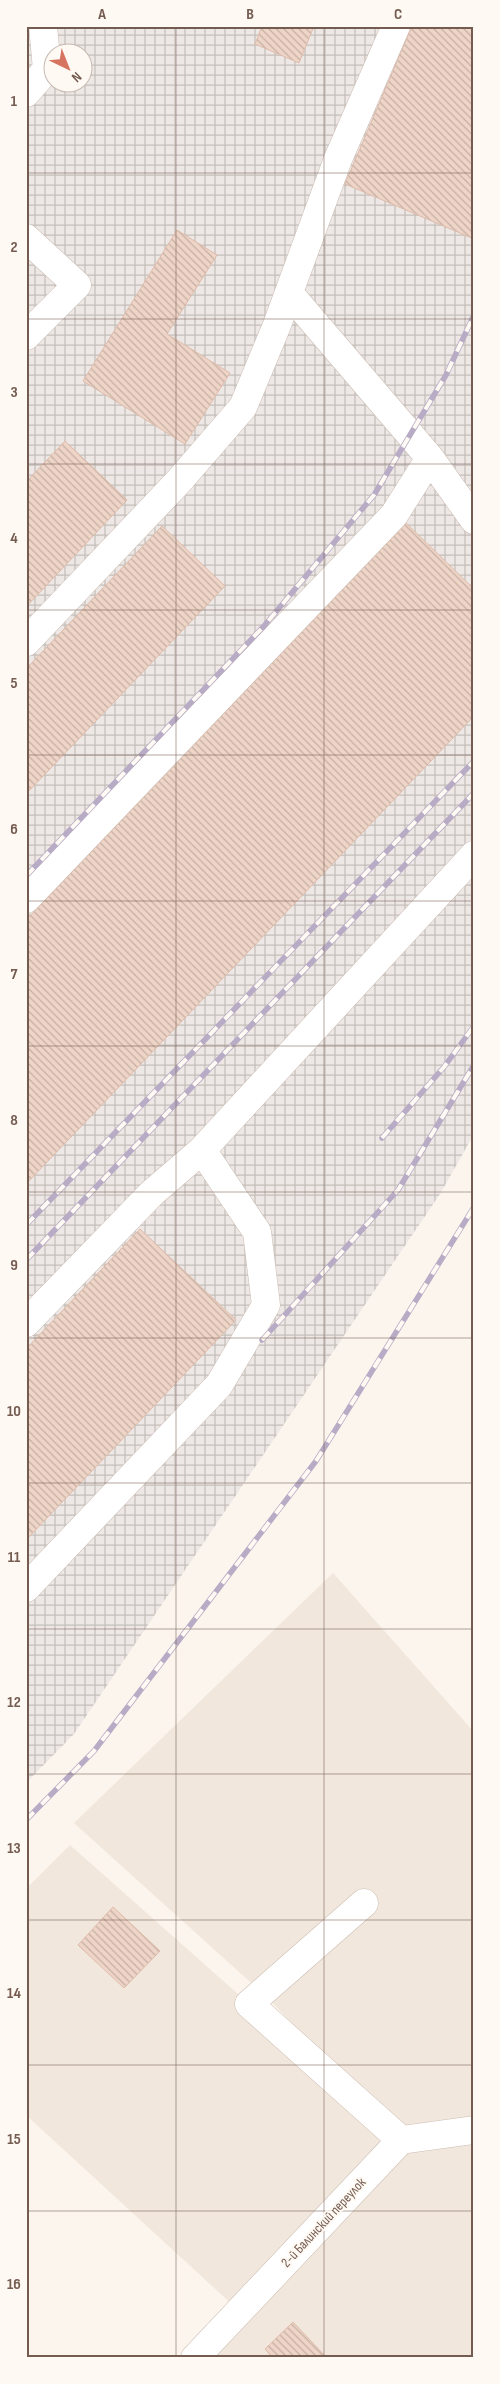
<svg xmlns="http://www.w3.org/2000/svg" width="500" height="2384" font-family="'Sofia Sans Condensed',sans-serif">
	<defs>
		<pattern id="industrial-grid" width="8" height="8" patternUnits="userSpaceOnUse" patternTransform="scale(1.25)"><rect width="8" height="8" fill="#ede8e5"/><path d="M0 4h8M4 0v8" fill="none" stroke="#c5bfbc"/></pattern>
		<pattern id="building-back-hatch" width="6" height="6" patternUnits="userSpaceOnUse" patternTransform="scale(1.25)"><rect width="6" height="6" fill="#eed5c7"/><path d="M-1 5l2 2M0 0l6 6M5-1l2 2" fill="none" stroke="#c5b0a4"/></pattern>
	</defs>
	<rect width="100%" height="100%" fill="#fbf5ed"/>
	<!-- residential -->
	<path fill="#f2e7dc" d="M333,1573l141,159v392l-73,16 -165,168 -210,-193v-226l44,-44 326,289 -128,-136 -194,-175z
		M474,2137v221h-267l197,-213z"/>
	<!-- industrial -->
	<path fill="url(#industrial-grid)" fill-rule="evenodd" d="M26,26h448v1108l-34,60 -366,540 -48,49zM52,52h30v30h-30z"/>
	<!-- building -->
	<path fill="url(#building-back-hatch)" stroke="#dfbbaa" d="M262,26h52l-15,37 -44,-19z
		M412,26h62v213l-129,-55z
		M177,230l40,25 -50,79 63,39 -45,71 -102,-63z
		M65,441l62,59 -101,107v-125z
		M406,523l68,66v127l-448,468v-264z
		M162,526l63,60 -199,208v-125z
		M140,1229l96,91 -210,220v-191z
		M113,1907l47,44 -36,37 -46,-43z
		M293,2322l34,36h-54l-8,-9z"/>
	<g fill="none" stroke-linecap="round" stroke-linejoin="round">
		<defs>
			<path id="minor" d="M26,93l21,-24 -4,-43
				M26,238l51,47 -51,51
				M289,293l141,165 44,62
				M26,642l153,-161 64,-74 34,-82 61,-166 58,-133
				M26,899l368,-384 36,-57
				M26,1323l126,-130 50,-43 272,-295
				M26,1588l193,-203 47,-80 -9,-73 -55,-82
				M364,1903l-115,101 152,136
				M195,2358l206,-218 73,-10"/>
		</defs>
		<!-- minor casing -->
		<use href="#minor" stroke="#cdbdb3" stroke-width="29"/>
		<!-- minor -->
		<use href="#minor" stroke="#fff" stroke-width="28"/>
		<defs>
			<path id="rail" d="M26,876l238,-250 110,-131 72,-120 28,-60
				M382,1138l62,-71 30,-41
				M26,1225l448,-464
				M26,1260l448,-467
				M262,1340l136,-150 76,-125
				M26,1820l68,-69 222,-290 158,-254"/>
		</defs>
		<!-- rail casing -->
		<use href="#rail" stroke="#b8abc5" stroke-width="5.5"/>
		<!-- rail -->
		<use href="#rail" stroke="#fef9f3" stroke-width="4" stroke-dasharray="11" stroke-linecap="butt"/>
	</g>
	<!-- grid -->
	<path fill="none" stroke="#755c51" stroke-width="1" stroke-opacity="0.55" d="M176,26v2332M324,26v2332M26,173h448M26,319h448M26,464h448M26,610h448M26,755h448M26,901h448M26,1046h448M26,1192h448M26,1338h448M26,1483h448M26,1629h448M26,1774h448M26,1920h448M26,2065h448M26,2211h448"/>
	<g text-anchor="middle" stroke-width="4" stroke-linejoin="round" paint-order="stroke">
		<!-- street labels -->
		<g font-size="14" fill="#755c51" stroke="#fef9f3">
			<text transform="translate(323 2222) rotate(-47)" y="5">2-й Балинский переулок</text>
		</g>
	</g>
	<!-- border -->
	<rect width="500" height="2384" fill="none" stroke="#fef9f3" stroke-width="55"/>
	<!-- north arrow -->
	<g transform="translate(68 68) rotate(137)"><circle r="24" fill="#fef9f3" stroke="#c7bab2"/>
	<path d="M0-4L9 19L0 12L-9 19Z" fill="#d77460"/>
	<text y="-8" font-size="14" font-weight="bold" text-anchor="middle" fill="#755c51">N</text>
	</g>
	<rect x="28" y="28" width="444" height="2328" fill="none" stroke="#755c51" stroke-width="2"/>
	<g font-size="16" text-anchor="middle" font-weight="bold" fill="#755c51">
		<text x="102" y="19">A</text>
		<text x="250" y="19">B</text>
		<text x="398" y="19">C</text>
		<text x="14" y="106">1</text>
		<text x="14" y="252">2</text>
		<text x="14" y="397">3</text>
		<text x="14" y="543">4</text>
		<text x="14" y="688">5</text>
		<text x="14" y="834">6</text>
		<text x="14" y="979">7</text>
		<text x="14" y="1125">8</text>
		<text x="14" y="1270">9</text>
		<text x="14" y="1416">10</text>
		<text x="14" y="1562">11</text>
		<text x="14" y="1707">12</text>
		<text x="14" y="1853">13</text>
		<text x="14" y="1998">14</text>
		<text x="14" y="2144">15</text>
		<text x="14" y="2289">16</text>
	</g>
</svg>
